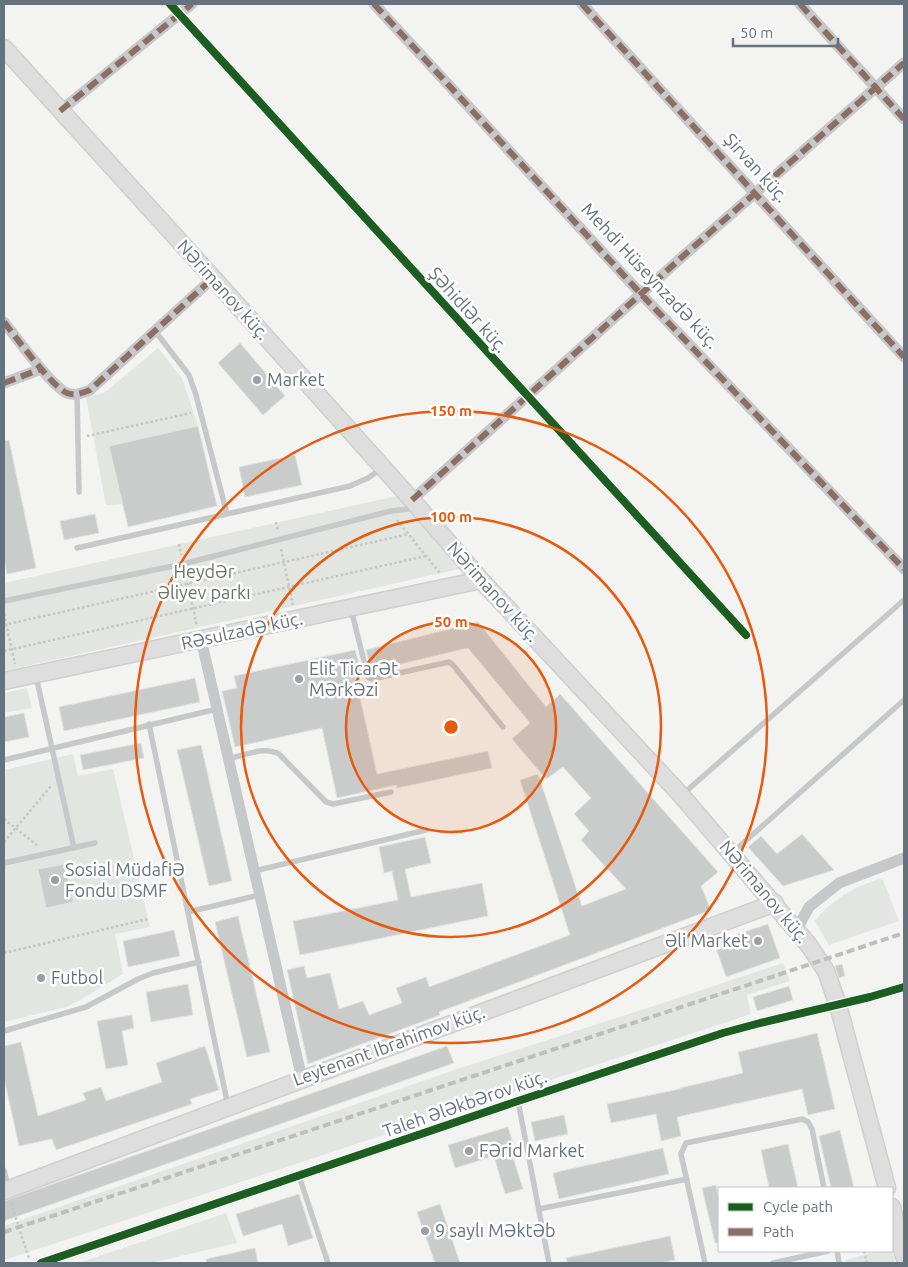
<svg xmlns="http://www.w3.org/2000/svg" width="908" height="1267" font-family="Ubuntu,sans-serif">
	<rect width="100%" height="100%" fill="#f3f3f1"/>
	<!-- green -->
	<path fill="#e2e5e0" d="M158,348l24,30 16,48 -89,20 13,58 -16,1 -20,-108 18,-4z
		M397,496l62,73 -455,102v-88z
		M27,688l5,20 -28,5v-20z
		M73,754l5,22 35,-7 37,158 -35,7 8,40 -43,26 -14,7 -62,15v-252z
		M882,878l17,43 -70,24 -14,-24c18,-23 40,-34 67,-43z
		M783,963l7,18 -43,14 4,19 -747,246v-34l456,-158 191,-61z
		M226,1213l11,30 -87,20h-71z
		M892,1249l3,14h-49l-1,-3 33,-9h14z"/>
	<!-- building -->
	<path fill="#cacbcb" stroke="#e2e2e1" d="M240,343l45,53 -22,19 -45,-52z
		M198,426l19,80 -89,21 -19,-81z
		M9,440l27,128 -29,6 -3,-16v-117z
		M295,455l7,30 -57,12 -6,-30z
		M95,514l4,19 -35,7 -4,-19z
		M478,622l68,85 14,-13 158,178 -17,14 10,24 -272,102 1,3 -132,49 -21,-94 17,-4 3,12 23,-5 9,36 24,-8 6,14 33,-12 -6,-15 30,-11 3,10 141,-52 -50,-155 18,-6 44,132 44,-17 -45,-49 8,-9 -15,-17 17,-16 -28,-31 -17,12 -34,-40 18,-16 -62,-75 -97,23 -5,-21z
		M355,650l7,23 -7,2 22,99 111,-23 4,17 -95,20 -1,-3 -59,13 -15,-70 -87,19 -13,-56 15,-3 -3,-12z
		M195,678l5,24 -136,29 -5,-24z
		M24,713l5,24 -25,5v-25z
		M141,743l3,15 -61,12 -3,-15z
		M201,745l31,136 -23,5 -32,-136z
		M802,834l32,36 -51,16 -35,-39 13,-11 16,18z
		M425,837l6,26 -26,6 6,28 71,-14 6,33 -188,39 -7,-34 105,-21 -6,-29 -8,2 -5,-26z
		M65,864l8,38 -27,6 -8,-39z
		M238,916l32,136 -23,5 -32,-135z
		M768,924l12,34 -54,19 -12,-35z
		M174,930l6,26 -52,11 -5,-26z
		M842,964l3,12 -6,2 -4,-12z
		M188,984l5,31 -42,7 -5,-30z
		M789,986l4,14 -36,11 -4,-14z
		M132,1015l2,13 -12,3 6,34 -22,4 -9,-48z
		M817,1033l18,76 -27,6 -6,-26 -125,28 4,19 -20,5 -5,-27 -45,9 -4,-19 73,-15v-1l63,-15 -5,-21z
		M21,1042l17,74 48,-16 -3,-7 18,-6 5,14 56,-19 -6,-19 49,-17 14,44 -29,9 2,5 -136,46 -4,-11 -33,7 -15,-68v-32z
		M447,1046l7,17 -450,158v-20z
		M564,1115l4,19 -33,7 -4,-19z
		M508,1127l7,23 -4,1 12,38 -18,5 -11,-38 -39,12 -7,-23z
		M840,1130l14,58h-23l-12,-52z
		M788,1144l10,44h-29l-8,-38z
		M663,1148l6,26 -110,25 -6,-26z
		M716,1185l3,15v43h-4l-13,-55z
		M299,1194l14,44 -25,8 -6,-22 -39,12 -7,-22z
		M440,1204l20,59h-25l-18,-51z
		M670,1236l5,24 -16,3h-92l-1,-5z
		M255,1248l3,15h-51l-1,-4z"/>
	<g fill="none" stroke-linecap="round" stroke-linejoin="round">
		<defs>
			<path id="secondary" d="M4,48l209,230 199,222 69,80 200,215 127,149 18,27 12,34 49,183
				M4,681l477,-101
				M4,1191l771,-288
				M892,1207l12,49"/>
		</defs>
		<!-- secondary casing -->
		<use href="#secondary" stroke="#cfcfcf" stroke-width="19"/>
		<!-- path -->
		<path stroke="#c5c6c6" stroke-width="2.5" stroke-dasharray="2.5 2.5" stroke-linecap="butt" d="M87,436l104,-23
			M397,520l43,53
			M276,522l2,9
			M179,544l2,11
			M281,549l12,56
			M185,573l12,53
			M4,614l11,50
			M4,625l405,-91
			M4,651l422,-95
			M4,819l34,27
			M4,842l47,-56
			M4,953l144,-34
			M11,1203l18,56
			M864,1251l3,12"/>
		<!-- lane -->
		<path stroke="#c7c8c9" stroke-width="5.5" d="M155,331l34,44 7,20 31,119
			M77,394l2,98
			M77,548l273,-62 18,-8 13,-9
			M4,601l179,-37 208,-53 25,-3
			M351,609l17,68 4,2 77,-17 4,3 50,62
			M36,676l38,172
			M149,724l79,382
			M228,759c17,-4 36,-13 51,-5l47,48 7,2 58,-12
			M4,760l213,-51
			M683,794l221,-194
			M732,853l172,-153
			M4,863l91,-20
			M254,871l172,-41
			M188,912l72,-17
			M4,1031l82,-24 52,-28 15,-6 46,-11
			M518,1101l31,162
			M4,1170l4,17
			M299,1176l29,87
			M539,1209l148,-30
			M837,1251l2,12
			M705,1263l-24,-109 5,-11 116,-24 6,3 4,7 12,59
			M773,1263l55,-12"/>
		<!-- street -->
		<path stroke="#c7c8c9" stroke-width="11" d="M170,4l576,631
			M374,4l267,290 263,275
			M582,4l322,353
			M800,4l104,115
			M60,111l132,-107
			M4,322c11,14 49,66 63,71 8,3 15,0 23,-3l123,-112
			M4,383l37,-14
			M412,500l270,-243 222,-194
			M201,639l101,440
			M797,929l12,-22 30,-24 65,-25
			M41,1263l477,-162 205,-68 37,-10 110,-26 34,-10"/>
		<!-- secondary -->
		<use href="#secondary" stroke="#dddedd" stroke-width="16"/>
		<!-- rail -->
		<path stroke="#bdbebf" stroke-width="4" stroke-dasharray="8 4" stroke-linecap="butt" d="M4,1232l900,-299"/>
		<!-- quiet -->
		<path stroke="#8d6e63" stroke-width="6" stroke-dasharray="12 6" stroke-linecap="butt" d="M374,4l267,290 263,275
			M582,4l322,353
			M800,4l104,115
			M60,111l132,-107
			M4,322c11,14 49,66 63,71 8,3 15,0 23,-3l123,-112
			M4,383l37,-14
			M412,500l270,-243 222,-194"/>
		<defs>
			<path id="cycleway" d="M170,4l576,631
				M41,1263l477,-162 205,-68 37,-10 110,-26 34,-10"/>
		</defs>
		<!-- cycleway casing -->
		<use href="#cycleway" stroke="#fff" stroke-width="11"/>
		<!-- cycleway -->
		<use href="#cycleway" stroke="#1b5e20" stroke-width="8"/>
	</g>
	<!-- distance rings -->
	<circle cx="451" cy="727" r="105" fill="#e8590c" fill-opacity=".12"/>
	<g fill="none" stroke="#e8590c" stroke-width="2.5">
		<circle cx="451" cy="727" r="105"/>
		<circle cx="451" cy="727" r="210"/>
		<circle cx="451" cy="727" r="316"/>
	</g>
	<!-- markers -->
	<g fill="#97a0a7" stroke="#fff" stroke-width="2">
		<circle cx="257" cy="380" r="5"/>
		<circle cx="299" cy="679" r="5"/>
		<circle cx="55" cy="880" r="5"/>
		<circle cx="758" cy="941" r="5"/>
		<circle cx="41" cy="978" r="5"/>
		<circle cx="469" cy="1151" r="5"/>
		<circle cx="425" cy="1231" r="5"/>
	</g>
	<g text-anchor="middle" stroke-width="5" stroke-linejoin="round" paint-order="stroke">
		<!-- street labels -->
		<g font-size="18" fill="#65737f" stroke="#fff">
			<text transform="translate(756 168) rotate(48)" y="6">Şirvan küç.</text>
			<text transform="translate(650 276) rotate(47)" y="6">Mehdi Hüseynzadə küç.</text>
			<text transform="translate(223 290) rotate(48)" y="6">Nərimanov küç.</text>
			<text transform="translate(468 310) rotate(48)" y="6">Şəhidlər küç.</text>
			<text transform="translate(493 592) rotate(48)" y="6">Nərimanov küç.</text>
			<text transform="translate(242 631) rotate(-12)" y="6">Rəsulzadə küç.</text>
			<text transform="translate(764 892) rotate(50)" y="6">Nərimanov küç.</text>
			<text transform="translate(389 1046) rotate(-20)" y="6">Leytenant Ibrahimov küç.</text>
			<text transform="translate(465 1104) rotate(-19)" y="6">Taleh Ələkbərov küç.</text>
		</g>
		<!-- poi labels -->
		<g font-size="18" fill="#65737f" stroke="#fff" text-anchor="start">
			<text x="267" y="386">Market</text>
			<text x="309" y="675">Elit Ticarət<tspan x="309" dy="21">Mərkəzi</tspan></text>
			<text x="65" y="876">Sosial Müdafiə<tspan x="65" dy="21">Fondu DSMF</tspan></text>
			<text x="748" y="947" text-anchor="end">Əli Market</text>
			<text x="51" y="984">Futbol</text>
			<text x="479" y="1157">Fərid Market</text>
			<text x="435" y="1237">9 saylı Məktəb</text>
		</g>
		<!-- park labels -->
		<g font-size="18" fill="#677664" stroke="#fff">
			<text x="204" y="578">Heydər<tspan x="204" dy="21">Əliyev parkı</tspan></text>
		</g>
	</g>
	<circle cx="451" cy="727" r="8" fill="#e8590c" stroke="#fff" stroke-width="2.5"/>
	<g font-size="15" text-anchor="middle" font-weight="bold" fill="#e8590c" stroke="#fff" stroke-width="5" stroke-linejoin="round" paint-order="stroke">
		<text x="451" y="416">150 m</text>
		<text x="451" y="522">100 m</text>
		<text x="451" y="627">50 m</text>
	</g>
	<!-- border -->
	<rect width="908" height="1267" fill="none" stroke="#65737f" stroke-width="10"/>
	<!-- legend -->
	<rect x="718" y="1187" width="175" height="65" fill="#ffffff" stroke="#c1c7cc"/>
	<rect x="728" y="1203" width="25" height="8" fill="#1b5e20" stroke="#c1c7cc"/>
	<text x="763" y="1212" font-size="15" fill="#65737f">Cycle path</text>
	<rect x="728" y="1228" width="25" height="8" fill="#8d6e63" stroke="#c1c7cc"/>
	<text x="763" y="1237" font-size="15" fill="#65737f">Path</text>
	<!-- scale -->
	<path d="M733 38v8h105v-8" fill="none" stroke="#65737f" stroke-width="2.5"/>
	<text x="740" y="38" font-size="15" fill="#65737f" stroke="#ffffff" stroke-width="4" paint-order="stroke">50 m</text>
</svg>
